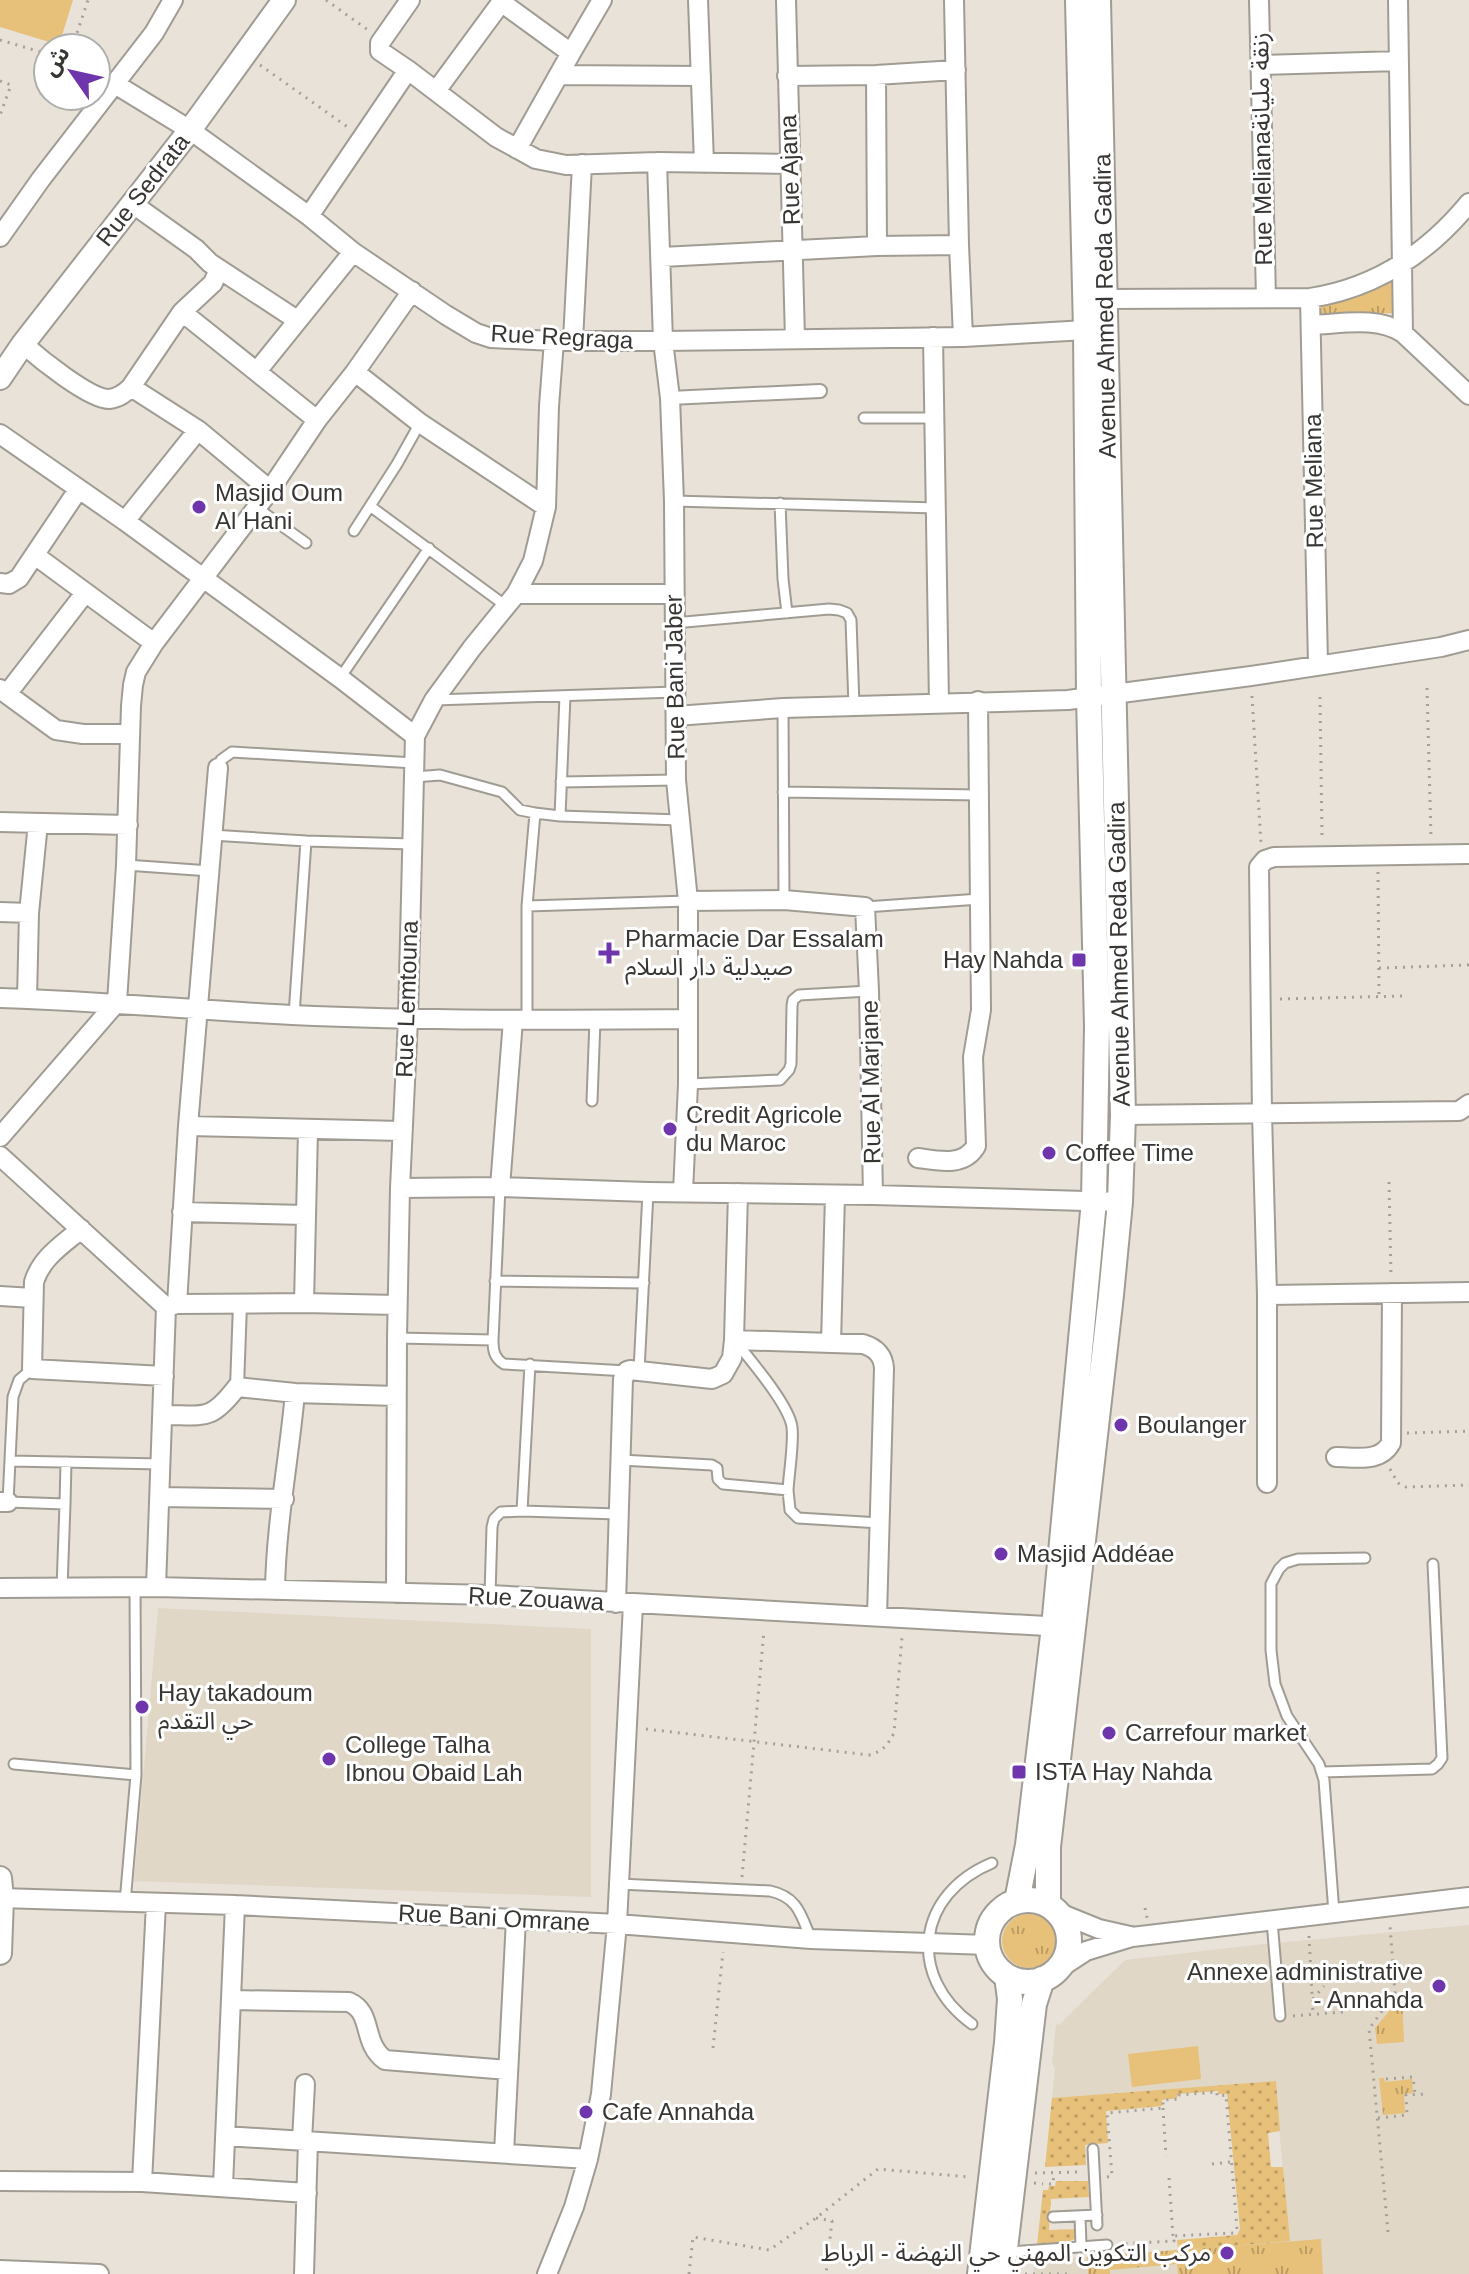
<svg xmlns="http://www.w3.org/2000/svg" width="1469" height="2274" font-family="Helvetica,'Noto Sans Arabic',sans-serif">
	<defs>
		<pattern id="grass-tufts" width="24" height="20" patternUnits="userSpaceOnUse" patternTransform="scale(2)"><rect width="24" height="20" fill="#e7c079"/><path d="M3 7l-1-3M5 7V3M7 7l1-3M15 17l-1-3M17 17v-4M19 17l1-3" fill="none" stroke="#bc9d64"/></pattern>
		<pattern id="park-dots" width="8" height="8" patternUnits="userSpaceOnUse" patternTransform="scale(2)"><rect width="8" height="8" fill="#e7c079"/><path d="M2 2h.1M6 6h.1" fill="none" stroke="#bc9d64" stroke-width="1.8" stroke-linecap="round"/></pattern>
	</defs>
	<rect width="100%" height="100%" fill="#e8e2d9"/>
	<!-- built -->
	<path fill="#e1d7c7" d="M158,1608l433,21v268l-457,-16z
		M1469,1925v349h-436l2,-13 254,-21 -14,-159 -223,17 3,-29 -3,-6 4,-39 3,1 66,-65 139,-16z"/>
	<!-- grass -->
	<path fill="url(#grass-tufts)" d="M1390,283l5,1 -1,29 -73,3v-15c28,3 44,-7 69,-18z
		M1002 1941a27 27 0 1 1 54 0a27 27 0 1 1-54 0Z
		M1402,1996l2,46 -27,2 -2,-16z
		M1379,2078h5l1,4 27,-3 1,14 -9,1 1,19 -22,2z
		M1321,2239l2,35h-145l-1,-10 -67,6v4h-22l-1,-17z"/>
	<!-- park -->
	<path fill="url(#park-dots)" d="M1276,2081l4,50 -12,2 3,34h12l7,74 -112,9 -1,-10 60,-5 3,-6 -13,-135h-9v-3l-40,3 -1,4 -15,2v6l-56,5 2,32 -23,2 1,20 -41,2 7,-69z
		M1056,2181h32l1,16 -38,2 -2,31 28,-1v9l-12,5 -28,2 6,-55h5l1,-4h6z"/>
	<!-- pitch -->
	<path fill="#e7c079" d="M0,0h73l-14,45 -59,-18z
		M1198,2046l3,33 -69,8 -4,-33z"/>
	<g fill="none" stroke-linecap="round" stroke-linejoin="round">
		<defs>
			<path id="service" d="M864,418h71
				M674,501l263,7
				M780,503l3,76 4,34
				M370,506l136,100
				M257,508l49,35
				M354,531l43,-67 23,-41
				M674,623l155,-14 10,1 8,3 4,7 3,86
				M340,678l89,-130
				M434,700l242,-8
				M783,708l1,192
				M218,768l3,-8 11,-8 182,11
				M414,777l26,-2 62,17 18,18 15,3 25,3 120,4
				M561,782l115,-2
				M783,792l196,3
				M560,816l5,-120
				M211,835l95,6 106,3
				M126,865l84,6
				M527,906l161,-5
				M865,907l115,-8
				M294,1015l12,-174
				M527,1020v-114l8,-93
				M688,1084l92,-4 9,-10 2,-6 1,-58 1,-6 6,-5 70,-4
				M592,1101l3,-81
				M500,1187l-7,153c0,10 1,18 11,24l123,7
				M495,1281l149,2
				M397,1338l96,2
				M736,1342c15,19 53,63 56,85 2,16 -3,46 -4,63
				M32,1369l-13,11 -6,17 -5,105 57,2 -3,84
				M639,1371l9,-179
				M621,1460l91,5 5,3 1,11 5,5 65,6 2,20 8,8 82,5
				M10,1461l152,3
				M65,1504l1,-42
				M522,1511l8,-147
				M490,1595l2,-68 2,-8 7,-7 21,-1 96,3
				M14,1764l122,11
				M1322,1772l110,-3 6,-5 4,-6 -9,-194
				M619,1884l151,7c28,6 31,24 41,48
				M125,1903l11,-128 -1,-188
				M1334,1913l-10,-133 -5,-16 -32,-48 -12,-32 -4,-34v-66l8,-15 6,-6 13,-4 67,-1
				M1272,1921l8,95
				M972,2024c-66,-48 -55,-130 20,-161
				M1093,2149l4,76
				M1080,2216l1,30
				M1053,2217l44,-2
				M1008,2252l99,-7"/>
			<path id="pedestrian" d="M670,398l150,-7
				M237,1387l3,-83"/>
			<path id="minor" d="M410,0l-30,43v8l28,19 88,67 40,22 30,6 91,-3 133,2
				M698,0l6,163
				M786,0l9,339
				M954,0l5,245 4,92
				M1259,0l7,298
				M1398,0l5,333
				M501,2l70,51 -54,96
				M571,53l31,-53
				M1261,65l138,-4
				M559,75l142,1
				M876,75l1,171
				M787,76l89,-1 80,-5
				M115,84l75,46 119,86 44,36 93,63 30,18 15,5 63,3h109l300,-4 123,-7
				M436,91l67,-91
				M657,162l6,179 7,57 4,103 2,279 12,121v183l-5,108
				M133,204l63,45 14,14 87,57
				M309,216l99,-146
				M0,237l41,-58 113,-146 19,-33
				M662,257l215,-11 82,-1
				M1310,298l8,366
				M1105,299l205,-1c65,-10 117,-44 159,-95
				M182,312l135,108
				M1311,325c30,-1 66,-9 92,8l66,62
				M933,337l6,366
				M573,341l9,-177
				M23,344c16,14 66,55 86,55 10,-1 16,-6 22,-12l51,-75 31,-29 6,-14
				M257,371l96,-119
				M355,372l65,51 126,84
				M131,387l67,43 72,60
				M0,434l125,87 215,157 75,58
				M125,521l73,-91
				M36,556l118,87
				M0,583l9,1 10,-6 59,-88
				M516,594h157
				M0,689l56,41 27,4h46
				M7,694l78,-101
				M676,716l107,-8 285,-8 183,-24 190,-29 28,-7
				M0,822l128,3
				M688,901l96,-1 81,7 4,84 4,204
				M0,912l29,1
				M0,998c98,3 195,12 292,17 132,6 264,5 396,4
				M27,999l2,-86 9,-90
				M1123,1115l336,-4 10,-7
				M188,1126l213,5
				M0,1137l117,-135 9,-137 5,-159 2,-21 3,-13 18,-29 116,-153 47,-70 38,-48 57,-81
				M0,1156l166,151 -10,280
				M918,1158c20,3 46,9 58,-12l-3,-89 8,-47 -3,-309
				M500,1187l13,-167
				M400,1188l100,-1 148,5 225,3 247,7
				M182,1212l123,3
				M81,1229c-19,16 -40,29 -47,53l-2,87 132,7
				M1267,1295l202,-3
				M0,1296l33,2
				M304,1303l4,-173
				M177,1304l11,-178 30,-358
				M166,1307l11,-3 127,-1 93,2
				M734,1340l129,4c13,4 20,11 21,24l-7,248
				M831,1343l4,-148
				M163,1415c42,0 47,7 74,-28l58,6 101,3
				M1336,1457c20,0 44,6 55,-14l1,-150
				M1267,1483v-188l-5,-181 -3,-247 6,-7 9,-3 195,-3
				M160,1497l124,2
				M0,1502h8
				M0,1588l156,-1 334,8 574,32
				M275,1590c1,-66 14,-131 20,-197
				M396,1593l1,-255 3,-150 8,-169 7,-283 19,-36 38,-52 44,-54 17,-33 13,-54 3,-101 5,-65
				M616,1603l7,-224 4,-8 3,-1 82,9 11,-5 9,-16 2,-18 4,-147
				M0,1898l235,7 382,19 194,15 177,6
				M1057,1912l42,17 31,7
				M1060,1968l26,-17 46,-14 337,-40
				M232,2000l117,2c25,11 12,40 36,58l123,10
				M225,2136l363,23
				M302,2141l3,-57
				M504,2153l12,-234
				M0,2181l142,1 165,11
				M142,2182l14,-279
				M223,2186l12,-281
				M0,2270l99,4
				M304,2274l4,-133
				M547,2274l27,-67 14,-48 13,-65 16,-170 16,-320"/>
			<path id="tertiary" d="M0,378l23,-34 167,-214 94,-130
				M0,1878l2,20 -2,55"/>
			<path id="secondary" d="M987 1941a41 41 0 1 1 82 0a41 41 0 1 1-82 0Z
				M1017,1901l11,-56 26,-218 40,-426 3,-175 -8,-329 -3,-367 -8,-330
				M1048,1905v-58l63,-552 9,-93 3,-87 -25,-1115
				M980,2274l27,-231 3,-44 -3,-23
				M1002,2274l32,-270 8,-25"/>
		</defs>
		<!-- service casing -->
		<use href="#service" stroke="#a19c93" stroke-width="13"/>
		<!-- pedestrian casing -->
		<use href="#pedestrian" stroke="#a19c93" stroke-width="16"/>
		<!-- minor casing -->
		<use href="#minor" stroke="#a19c93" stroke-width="22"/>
		<!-- tertiary casing -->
		<use href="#tertiary" stroke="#a19c93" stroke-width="26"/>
		<!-- secondary casing -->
		<use href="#secondary" stroke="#a19c93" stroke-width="28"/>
		<!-- path -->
		<path stroke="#a5a09a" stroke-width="3" stroke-dasharray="2 6" stroke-linecap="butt" d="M326,0l42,30
			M0,40l48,14
			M72,48l16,-48
			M260,65l89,63
			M0,81l11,4 -11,30
			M1427,688l4,150
			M1252,696l9,148
			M1320,697l2,140
			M1378,872l1,125
			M1379,968l90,-3
			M1280,999l122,-3
			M1389,1182l2,95
			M1407,1433l62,-2
			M1390,1469l8,14 8,4 63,-2
			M646,1729l223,26c14,-4 18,-9 25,-22l8,-96
			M742,1877l22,-247
			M1145,1908l2,10
			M1309,1936l4,78
			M1313,1999l11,-13
			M1293,2016l50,-4
			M713,2048l10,-96
			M1386,2079l27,-2 2,17
			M1163,2108l3,48
			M1378,2118l29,-3 -1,-20 21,-1
			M1212,2164l19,-2
			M1035,2173l44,-1
			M1107,2177l5,-1 -5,-63 56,-5v-8l16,-1v-4l38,-3v4l9,-1 11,134 -3,4 -61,3 1,5 -55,3
			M1169,2178l4,58
			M1034,2183l9,1
			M1049,2184h4l1,-11
			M816,2218l16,3 -6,53
			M1388,2232l-19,-203 26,-36 -5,-67
			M689,2274l4,-37 76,13 47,-32 62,-49 91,8
			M1025,2274h45"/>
		<!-- service -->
		<use href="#service" stroke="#fff" stroke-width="9"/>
		<!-- pedestrian -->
		<use href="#pedestrian" stroke="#fff" stroke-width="12"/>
		<!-- minor -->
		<use href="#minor" stroke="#fff" stroke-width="18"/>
		<!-- tertiary -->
		<use href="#tertiary" stroke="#fff" stroke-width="22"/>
		<!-- secondary -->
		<use href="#secondary" stroke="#fff" stroke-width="24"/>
	</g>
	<!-- markers -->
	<g fill="#6e35ac" stroke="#fff" stroke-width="3">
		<circle cx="199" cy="507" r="8"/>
		<path d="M605 941h8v8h8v8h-8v8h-8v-8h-8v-8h8z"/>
		<rect x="1071" y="952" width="16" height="16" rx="4"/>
		<circle cx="670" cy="1129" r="8"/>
		<circle cx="1049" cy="1153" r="8"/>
		<circle cx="1121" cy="1425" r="8"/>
		<circle cx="1001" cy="1554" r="8"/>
		<circle cx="142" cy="1707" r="8"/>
		<circle cx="1109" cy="1733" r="8"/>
		<circle cx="329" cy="1759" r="8"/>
		<rect x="1011" y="1764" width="16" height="16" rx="4"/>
		<circle cx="1439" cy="1986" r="8"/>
		<circle cx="586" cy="2112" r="8"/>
		<circle cx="1227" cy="2253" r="8"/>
	</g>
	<g text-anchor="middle" stroke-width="6" stroke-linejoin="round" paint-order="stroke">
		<!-- street labels -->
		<g font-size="24" fill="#383633" stroke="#fff">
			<text transform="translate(1262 149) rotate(-91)" y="8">Rue Melianaزنقة مليانة</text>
			<text transform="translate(790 170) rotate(-92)" y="8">Rue Ajana</text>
			<text transform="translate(143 190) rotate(-52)" y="8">Rue Sedrata</text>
			<text transform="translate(1105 306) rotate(-91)" y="8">Avenue Ahmed Reda Gadira</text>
			<text transform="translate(562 337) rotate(3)" y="8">Rue Regraga</text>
			<text transform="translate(1314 481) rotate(-91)" y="8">Rue Meliana</text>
			<text transform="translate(675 677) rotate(-91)" y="8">Rue Bani Jaber</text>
			<text transform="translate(1119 954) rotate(-91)" y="8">Avenue Ahmed Reda Gadira</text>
			<text transform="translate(407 999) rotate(-88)" y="8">Rue Lemtouna</text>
			<text transform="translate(871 1082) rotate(-91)" y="8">Rue Al Marjane</text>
			<text transform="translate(536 1599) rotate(3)" y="8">Rue Zouawa</text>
			<text transform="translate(494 1918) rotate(3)" y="8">Rue Bani Omrane</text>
		</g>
		<!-- poi labels -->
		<g font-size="24" fill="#383633" stroke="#fff" text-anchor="start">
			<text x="215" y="501">Masjid Oum<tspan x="215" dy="28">Al Hani</tspan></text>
			<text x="625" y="947">Pharmacie Dar Essalam<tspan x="625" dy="28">صيدلية دار السلام</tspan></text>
			<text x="1063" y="968" text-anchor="end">Hay Nahda</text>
			<text x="686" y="1123">Credit Agricole<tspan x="686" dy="28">du Maroc</tspan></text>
			<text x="1065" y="1161">Coffee Time</text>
			<text x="1137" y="1433">Boulanger</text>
			<text x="1017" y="1562">Masjid Addéae</text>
			<text x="158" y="1701">Hay takadoum<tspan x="158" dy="28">حي التقدم</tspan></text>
			<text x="1125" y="1741">Carrefour market</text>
			<text x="345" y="1753">College Talha<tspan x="345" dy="28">Ibnou Obaid Lah</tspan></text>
			<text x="1035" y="1780">ISTA Hay Nahda</text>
			<text x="1423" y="1980" text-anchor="end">Annexe administrative<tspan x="1423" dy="28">- Annahda</tspan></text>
			<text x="602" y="2120">Cafe Annahda</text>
			<text x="1211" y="2261" text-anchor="end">مركب التكوين المهني حي النهضة - الرباط</text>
		</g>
	</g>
	<!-- north arrow -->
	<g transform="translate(72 72) rotate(304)"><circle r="38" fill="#ffffff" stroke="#afafad" stroke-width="2"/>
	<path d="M0-6L14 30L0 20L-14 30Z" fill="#6e35ac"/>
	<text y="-12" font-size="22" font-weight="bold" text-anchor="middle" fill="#383633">ش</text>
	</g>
</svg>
